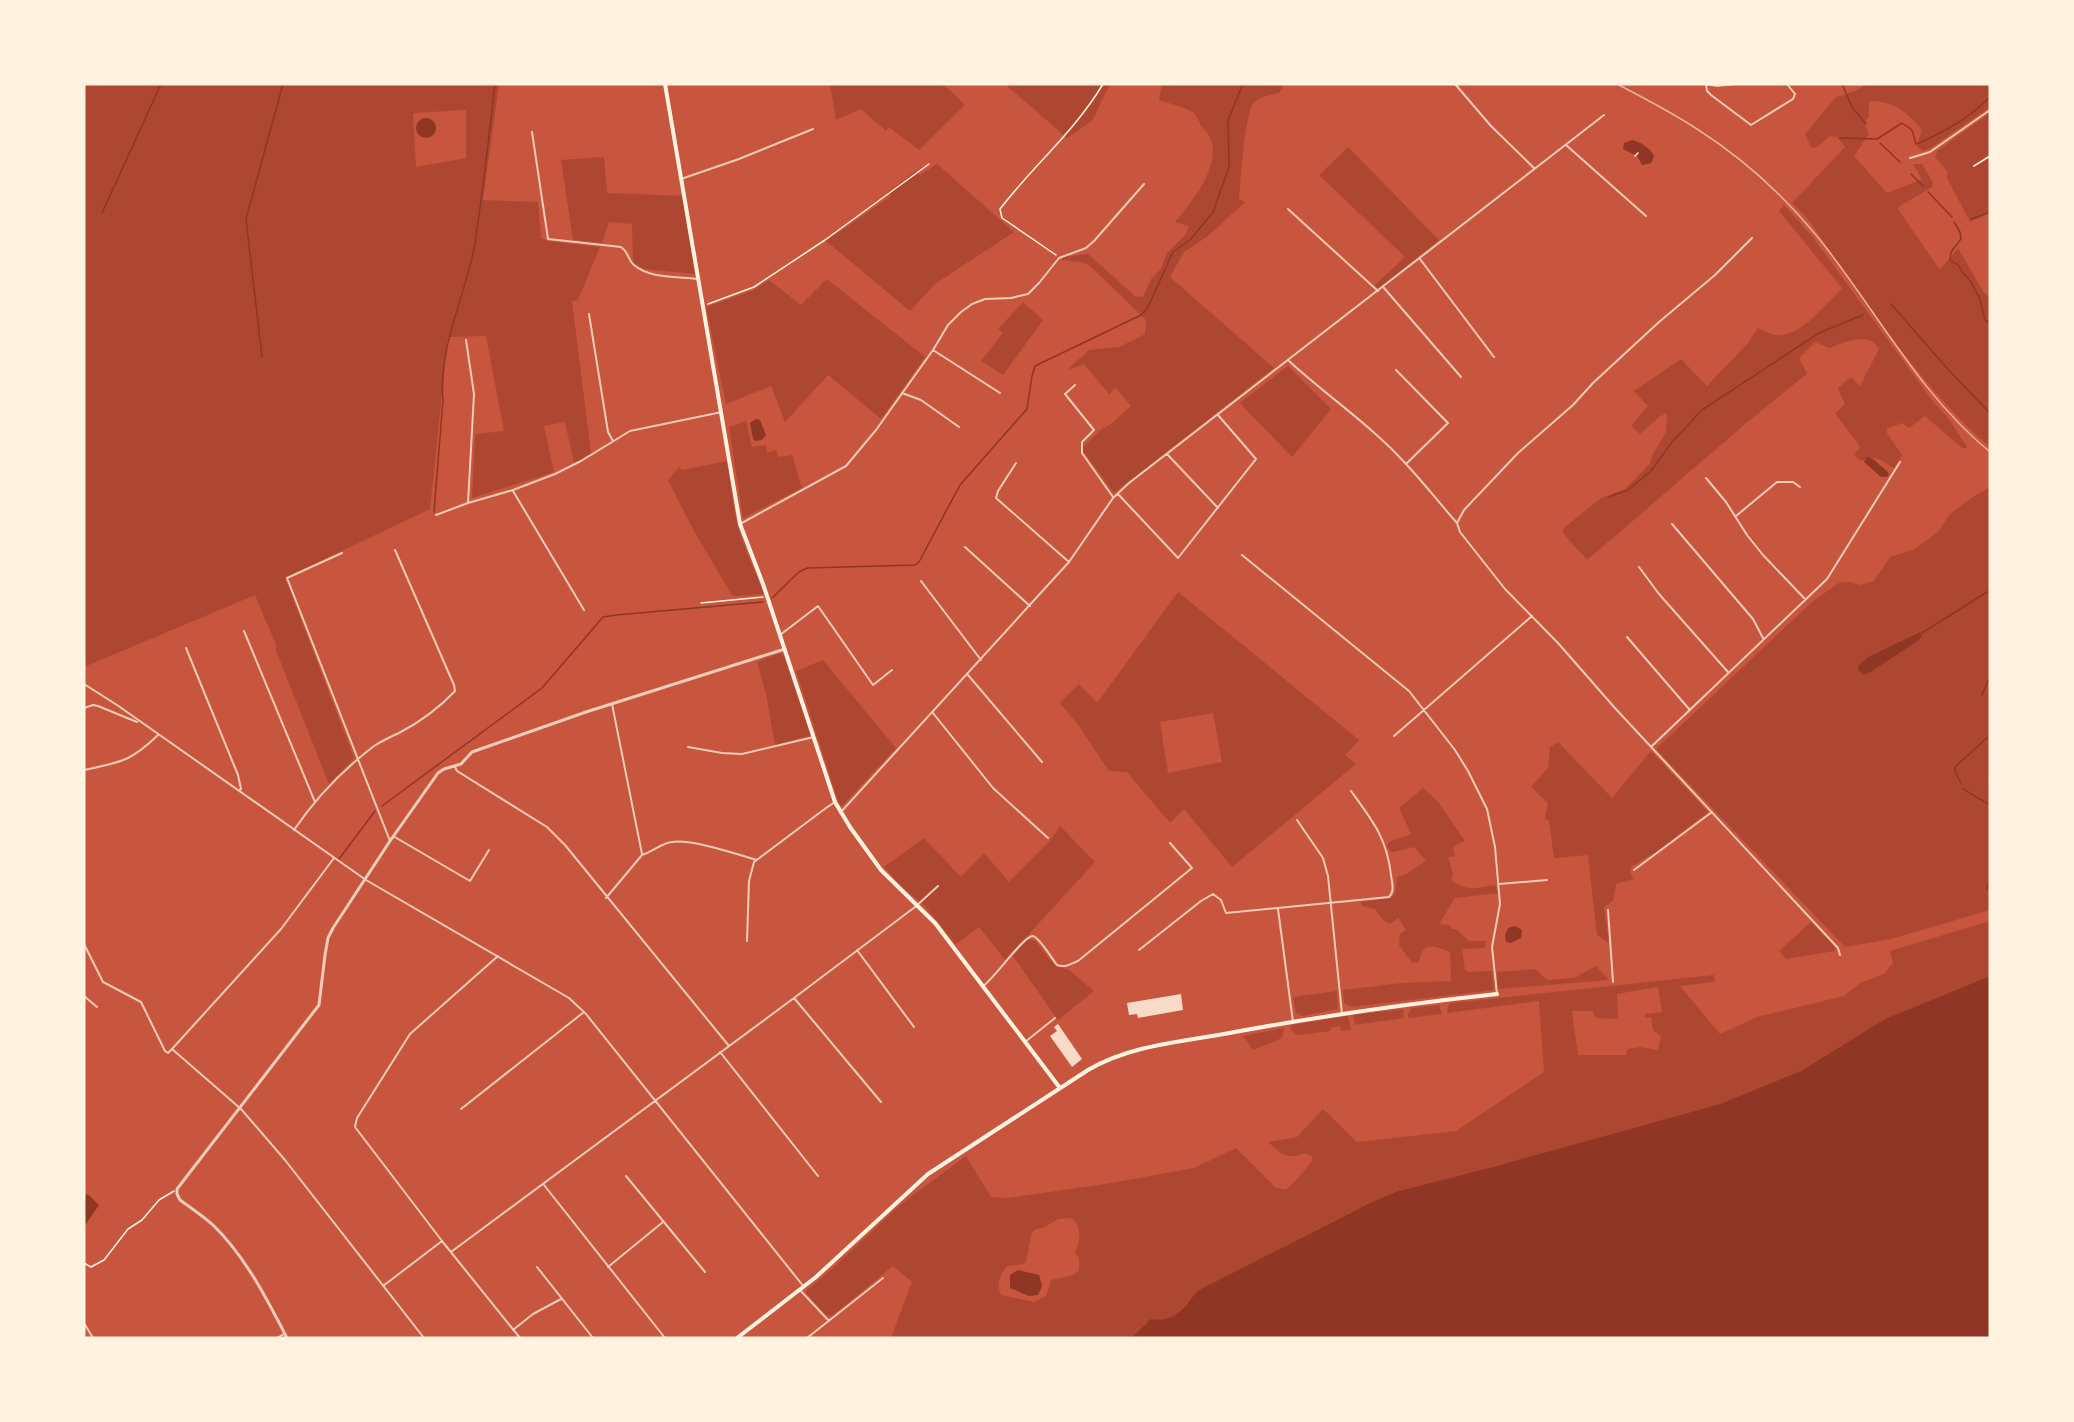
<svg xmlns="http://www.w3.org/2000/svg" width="2074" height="1422" font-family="Bitter,serif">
	<rect width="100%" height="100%" fill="#c8553d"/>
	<!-- green -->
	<path fill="#ae4732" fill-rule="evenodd" d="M84,84h415l-16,116 55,2 3,36 7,3 52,6 -22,53 -6,1 19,152 -17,10 -9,-41 -21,4 10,46 -82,26 3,-64 29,-3 -18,-95 -38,1 -18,172 -145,69 69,180 -25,26 -54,-136 2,-1 -22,-52 -171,72zM466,110v48l-50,9 -3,-54z
		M830,84h113l22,21 -46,45 -30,-23 -3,4 -25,-22 -25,11z
		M1005,84h105l-18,37 -25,17z
		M1162,84h120l1,3 -4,6c-9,2 -20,3 -26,11 -9,15 -12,74 -14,95l6,3 -37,34 -24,16 -14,25 104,91 -160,125 -31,-42v-4l19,-18 9,-5 20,-18 -15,-18 -7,6 -25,-30 -17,6 22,-20 30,-3 26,-13 1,-14 -57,-55 -9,-3 -18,-2 1,-3 25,-3 47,42 8,1 8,-18 10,-10 6,-16 19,-19 3,-8 -14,-4c18,-21 55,-66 29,-93 -5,-4 -6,-12 -10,-16 -7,-5 -27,-10 -35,-13z
		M1868,84h122v23l-61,42 -6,2 -6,-5 5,-16c-15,-18 -28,-29 -53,-29v16l-5,6 5,11 -15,22 33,37 35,-14 -9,-15h9l11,18 -1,5 -32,19 -2,3 42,61 18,-22 26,45 6,4v150c-73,-63 -127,-151 -183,-229l-15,-15 53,-56 -8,-10 -7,-1 -14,12 -5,-1 -6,-13 31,-37 19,-6z
		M1990,113v100l-20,9 -23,-44 1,-6 -13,-15 2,-6z
		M1348,147l91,93 -61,49 -3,-4 30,-28 -86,-82z
		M604,157l3,36 75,3 13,78 -51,-5 -11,-6 -1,-39 -23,-2 -7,21 -29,-3 -12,-80z
		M937,164l77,68 -79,52 -25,27 -84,-70 65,-45 -3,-4 28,-21 4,4z
		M1784,205l28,31 122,167 14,15 19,29 -1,2 -5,-2 -36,-31 -16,12 -7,-5 -16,6 1,4 15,22 -8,13c-14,-8 -18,-14 -33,-7l-7,-6 6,-8 -25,-34 10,-9 -7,-16 13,-11 9,9 19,-37c-11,-19 -34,-6 -50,-1l-14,-6 -16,16 8,16c-76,59 -146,124 -220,186l-25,-28 3,-5 36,-29 24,-9 25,-25 2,-8 14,-24 1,-19 -8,4 -19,17 -9,-8 17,-20 -14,-15 47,-32 26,27 41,-43 10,-15c5,2 13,7 18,7 24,3 51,-32 66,-47l-63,-77z
		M827,279l98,78 -44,62 -53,-44 -43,47 -14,-36 -45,18 -20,-97 46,-16 17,-11 32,25z
		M1023,302l20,18 -40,55 -22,-14 22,-28 -5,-4z
		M1288,366l43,43 -39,48 -52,-54z
		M746,421l6,26 14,-2 1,8 9,-3 2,7 14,-2 10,33 -59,30 -14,-91z
		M727,461l8,53 6,24 23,56 -29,2 -3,-1 -38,-64 -26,-51 11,-13 4,3z
		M1990,487v284l-2,10 2,7v122l-99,29 -46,8 -189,-198 156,-147 27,-19 10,-1 11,3 14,-4 16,-24 25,-8 24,-18 11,-17 24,-18zM1920,632l-56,42 -5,-3 9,-14z
		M1178,592l181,148 -14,15 11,9 -124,103 -48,-58 -14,14 -43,-51 -18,-1 -30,-45 -19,-23 19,-19 18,19zM1213,713l9,49 -54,11 -8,-51z
		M780,653l4,4 27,78 -36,10 -9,-51 -9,-32z
		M823,660l73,88 -54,58 -3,-2 -43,-133z
		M1558,742l54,56 39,-47 57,61 -52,40 -25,15 -1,6 4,6 -18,5 -3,17 -9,6 5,36 -12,-8 -9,-80 -34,3 -5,-37 -4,-2 3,-16 -17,-16 17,-19 2,-21z
		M1423,788l15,14 27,39 -12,6 2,9 -7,1 5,17 -2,6c17,12 25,8 44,5l3,8 -43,5 -16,26 11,1 1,4h5l13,12h17l-2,7 -22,1 3,21 3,2 24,-1 2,19 -143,17 -7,-4 -1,-13 59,-7 49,-2 -1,-29c-15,-6 -27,-12 -31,10l-7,1 -13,-18 1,-11 6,-4 -8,-12 -8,6 -7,-4 -8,-11 -13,-3 -1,-4 30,-4 4,-4 2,-17 9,-3 20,-13 -12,-14 -21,5 -3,-1 -3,-6 2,-3 22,-8 -12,-26z
		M1060,826l35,36 -90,98 -26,-33 -23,17 -32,-39 -22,-18 -18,-20 40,-29 37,39 23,-24 25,29 40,-40z
		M1990,921v55l-105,43 -84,52 -81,33 -231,64 -92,23 -21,9 -179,91 -19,23 -9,5 -23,4 -15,15h-240l21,-56 -19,-16 -61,50 -6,-1 -21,-23 28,-24 67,-63 66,-49 25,41 16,1 98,-14 89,-16 42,-20 40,40c3,0 7,2 10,1 7,-3 20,-21 26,-28v-5l-7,-3c-19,7 -23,2 -37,-11l29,-5 26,-28 34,33 99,-11 88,-59 -5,-71 -92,12 1,-7 3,-3 263,-28 1,7 -35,4 40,48 37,-17 87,-21 16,-13 24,-9 9,-11 -3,-12zM1658,987l4,25 -17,2v4l6,-1 2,13 8,6 -3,14 -18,-3 -12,2 -2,6h-48l-6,-44h20l4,7 22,1 -1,-25zM1071,1218c12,8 9,23 4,34l4,7v11l-5,5 -23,5 -5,16 -12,6 -33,-7c-5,-13 -2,-18 6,-29l16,-2 3,-2 5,-27 3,-5 11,-3 13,-8z
		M1811,922l23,24 1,5 -49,8 -7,-8z
		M1027,939l9,2c9,11 16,28 32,28l26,22 -36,29 -45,-64z
		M1596,966l13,14 -111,9 -1,-17 38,-3 12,11 27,-2z
		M1337,991l1,18 -36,7 -6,-4 -3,-15z
		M1439,1005l3,9 -34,4v-4l4,-6z
		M1403,1009l1,9 -49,7 -2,-10z
		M1348,1016l3,14 -10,1 -1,-5 -10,2 1,3 -33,4 -3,-1 -5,-6 2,-3z
		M1284,1028l-2,10 -29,12 -10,-14z"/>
	<!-- water -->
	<path fill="#8f3625" d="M416 128a10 10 0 1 1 20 0a10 10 0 1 1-20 0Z
		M1632,140c9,2 18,8 22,16l-3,7 -9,2 -5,-9 -14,-7 1,-6z
		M756,419l4,1 6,15 -4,5 -7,1 -2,-2 -3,-16z
		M1867,457l6,2 15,13 1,2 -2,3h-6l-17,-15z
		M1920,632l2,4 -3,4 -47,31 -8,4 -5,-4 -1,-5 10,-9z
		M1515,926l7,4 -1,8 -10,5 -5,-1 -1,-7 3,-7z
		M1990,976v362h-859l20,-19c24,4 33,-11 46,-28l179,-91 22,-9 91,-23 231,-64 81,-33 84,-52z
		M84,1194l5,1 10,10 -15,22z
		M1018,1270l21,5 3,11 -4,9 -9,1 -19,-8v-13z"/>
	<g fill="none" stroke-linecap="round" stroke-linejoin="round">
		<!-- stream -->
		<path stroke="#8f3625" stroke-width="1.5" d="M1842,84l10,23 14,17
			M1840,138l37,1 25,-16 10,7 4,14c27,-11 53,-26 74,-47
			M1880,143l20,19
			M1911,174l12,12
			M1928,192l24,25
			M102,213l59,-129
			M1971,219l19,-7
			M1954,222l6,10 1,7 -10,13 -1,8 9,6 3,6 7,7 11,20 5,21 5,3
			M1891,304l54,62 45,47
			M262,357l-16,-138 37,-135
			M1609,497l19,-7 23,-19 21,-29 30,-32 117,-77 44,-18
			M434,512l9,-112c-5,-54 23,-104 32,-157 8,-52 14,-106 20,-159
			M772,598l27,-26 8,-4 108,-3 4,-3 41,-77 67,-76 5,-33 3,-10 106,-51 7,-8 25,-55 18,-13 22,-27 16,-45 -1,-47 15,-36
			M1922,633l65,-41 3,1
			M1982,695l8,-19
			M1961,783l-6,-12v-4l35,-32
			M1963,789l27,16
			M382,806l160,-118 61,-71 13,-2 147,-13
			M339,859l36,-48
			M1987,889l3,-10"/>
	</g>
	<!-- building -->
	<path fill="#f7dbc8" d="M1181,994l2,16 -45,8 -1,-4 -8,1 -2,-12z
		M1058,1024l24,35 -10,8 -22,-31 7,-5 -3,-4z"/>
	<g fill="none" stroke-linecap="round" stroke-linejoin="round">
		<!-- path -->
		<path stroke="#fff3e0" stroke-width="1.5" d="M1635,156l3,-3
			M1974,166l16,-10
			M1056,255l-54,-37 -2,-9c33,-43 75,-78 103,-125
			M708,304l46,-17 71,-47 104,-76
			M701,603l62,-6
			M84,1263l7,4 13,-7 24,-31 14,-9 17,-20 15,-9"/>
		<!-- minor -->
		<path stroke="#f1ccb7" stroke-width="2" d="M1455,84l36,42 43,42
			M1706,84l1,7 4,4 40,30 42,-26 2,-5 -8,-10
			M1706,84l11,2 18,-2
			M532,132l16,107 73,8c8,5 6,12 13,18 16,14 44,11 64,14
			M1566,145l80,71
			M1910,158l20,-6 60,-42
			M681,179l58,-20 74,-30
			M1288,209l90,82
			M1752,238l-37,37 -56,47 -66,61 -20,22 -55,48 -54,57 -7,13 3,9 45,57 53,54 56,64 224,241 2,7
			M1420,259l74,98
			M1384,288l77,89
			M589,314l19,118 5,9
			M466,340l8,54 -6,109
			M933,350l67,43
			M1289,361c38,35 83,65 117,103 18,19 34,40 51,59
			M1396,370l52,53 -42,41
			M1075,385l-10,9 29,36 -12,12v11l31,44
			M902,393l19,7 38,27
			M1167,454l51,54
			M1016,463l-18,28 -2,7 73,64
			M1706,478l20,24 21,33 16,20 41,43
			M513,491l71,119
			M1118,494l60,64 78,-99 -38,-44
			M436,515l32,-12 45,-13 42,-16 26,-13 49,-30 92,-19
			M1736,516l41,-34h16l7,5
			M740,524l106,-58 30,-36 57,-80 15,-25 13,-13 11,-8 13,-5 26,-1 17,-4 11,-11 20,-25 27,-10 8,-7 50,-57
			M1672,524l81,95 10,19
			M965,547l65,59
			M342,553l-55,25 103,263
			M1242,555l167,136 46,59 13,21 19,38 8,38 5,57 -8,43 5,47
			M1639,567l20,27 69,78
			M921,581l60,79
			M244,631l71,171
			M780,635l38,-29 55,79 19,-15
			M1627,637l62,72
			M186,648l52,127 3,14 -2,2
			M968,675l74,87
			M84,684l33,21 249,175 203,118 17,16 218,273
			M612,704l30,150
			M84,708l9,-3 5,1 39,16
			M933,713l60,75 55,50
			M1394,736l138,-120
			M1652,746l175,-167 73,-117
			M688,747l34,6 20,1 72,-17
			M455,767l2,4 90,56 18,18 164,201
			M84,770c37,-8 46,-8 74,-35
			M840,813l229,-251 44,-64 16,-15 475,-368
			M1297,820l26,38 5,18 14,138
			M294,830c21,-31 50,-61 80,-84 8,-5 16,-9 25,-13 19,-10 41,-26 56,-42l-1,-6 -59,-135
			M393,836l77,45 19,-31
			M334,858l-53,71 -109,120 69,60 44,51 139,178
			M1634,870l78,-58
			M1499,884l48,-4
			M606,898l36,-43c11,-3 19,-12 30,-13 20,-3 64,12 85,18
			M1278,909l15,113
			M1608,910l5,72
			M747,941l2,-60 5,-19 72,-54 9,-6
			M84,944l19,38 38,20 24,49 3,2 4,-4
			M857,950l57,77
			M1139,950l62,-49 12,-7 8,6 5,13 163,-16c6,-6 3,-14 2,-22 -4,-37 -19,-55 -40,-84
			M498,956l-88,78 -53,84 -2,9 87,114 78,97
			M983,986c11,-7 41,-51 50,-50 7,2 19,23 24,29 8,3 14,-1 21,-4l114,-93 -22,-25
			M84,996l13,11
			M794,998l87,104
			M1025,1042l30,-24
			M720,1052l98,124
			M461,1109l123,-97
			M626,1176l79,96
			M544,1185l121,153
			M451,1252l343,-254 121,-91 23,-21
			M537,1267l56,71
			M608,1267l55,-45
			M383,1286l59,-45
			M800,1290l29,31
			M84,1323l9,15
			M513,1330l20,-16 28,-15
			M277,1338l7,-4
			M807,1338l76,-60"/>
		<!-- tertiary -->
		<path stroke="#f1ccb7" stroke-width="3" d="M287,1338c-20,-39 -42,-82 -74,-113 -10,-9 -22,-17 -33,-25l-3,-6v-5l142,-184 6,-50 3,-17 5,-10 57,-87 48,-68 6,-4 17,-5 11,-12 114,-40 199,-63"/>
		<!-- secondary -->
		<path stroke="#fff3e0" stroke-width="4" d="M665,84l75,440 23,60 72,218 15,25 31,43 54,53 125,165
			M737,1338l79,-61 112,-103 160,-104c41,-24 90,-28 136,-36 91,-17 181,-30 273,-40"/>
		<!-- rail -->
		<path stroke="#e9b49f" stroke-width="1.5" d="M1617,84c27,14 54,28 80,45 44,28 86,66 119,106 59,72 101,157 174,217"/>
	</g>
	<!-- border -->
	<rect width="2074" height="1422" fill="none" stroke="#fff3e0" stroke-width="171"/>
</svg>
